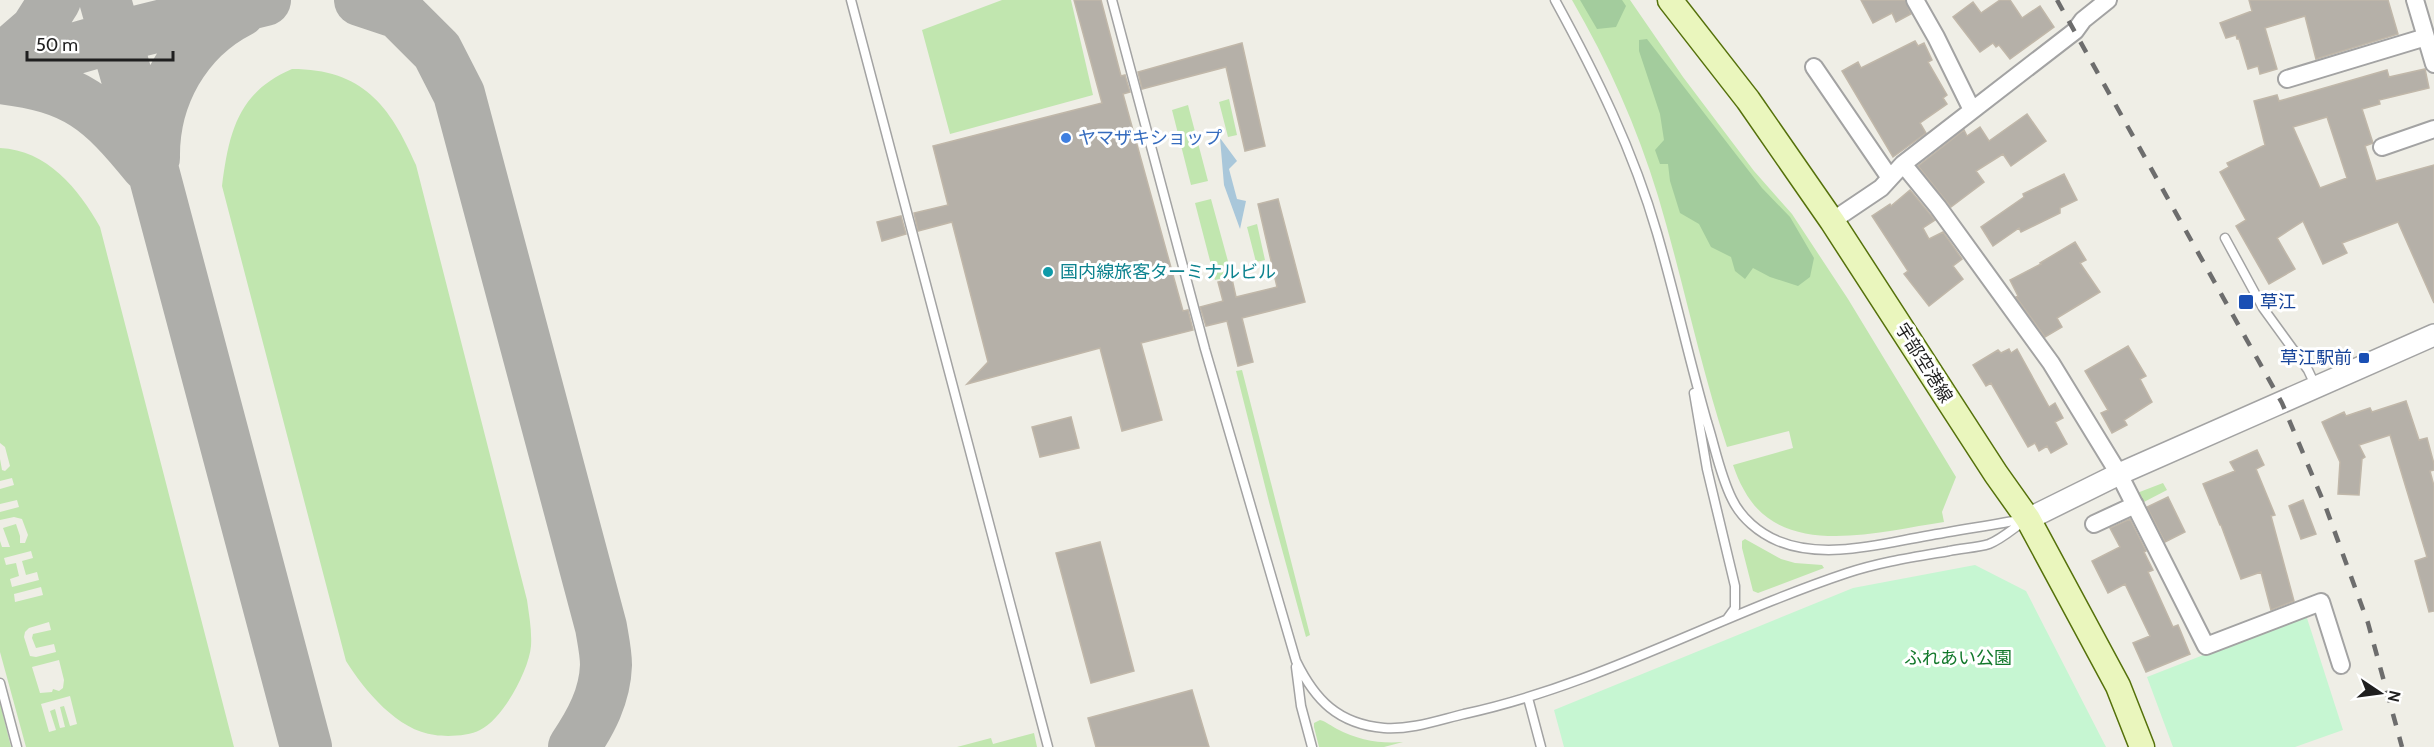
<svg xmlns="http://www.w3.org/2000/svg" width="2434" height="747" font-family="Cabin,'Noto Sans JP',sans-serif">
	<rect width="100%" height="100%" fill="#efeee6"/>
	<!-- grass -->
	<path fill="#c1e6af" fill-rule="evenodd" d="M1002,0h69l22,95 -143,39 -28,-104z
		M1572,0h58l53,77 71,94 38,43 56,85 108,178 -14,35 2,10c-64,9 -162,39 -200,-32 -5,-8 -8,-17 -11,-25l60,-17 -4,-17 -62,16c-27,-82 -44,-167 -69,-251 -21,-69 -50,-134 -86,-196z
		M292,69c70,0 98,36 124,96l111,435c2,15 5,30 4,46 -2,24 -28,73 -51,84 -11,6 -33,7 -45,5 -37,-4 -71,-45 -89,-74l-124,-475c7,-54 16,-94 70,-117z
		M1229,99l8,36 -9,2 -9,-35z
		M1188,105l20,76 -17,4 -19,-75z
		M0,148c47,2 79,41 100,79l134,520h-208l-26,-95v-111l2,6h8l-7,-19 13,-4 4,12v7h5l3,-8 -6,-16 -8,-2 -14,3v-8l19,-5 -2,-7 -17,4v-15l14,-4 -2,-7 -12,3v-22l2,11 3,1 5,-5 -5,-19 -5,-4zM31,551l2,7 -11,3 4,14 11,-3 2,8 -27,7 -2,-8 9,-3 -3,-13 -10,2 -2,-7zM41,587l2,8 -28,7 -1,-8zM49,622l2,8 -18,4 -1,4 4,10 18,-4 2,8 -20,5 -6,-1 -6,-19 1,-5 4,-4zM59,660l5,20 -1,8 -4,3 -6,-2 -1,3 -12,1 -8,-26zM70,696l7,28 -7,2 -6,-20 -4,1 5,20 -5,1 -5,-19 -5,2 6,19 -7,2 -8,-28z
		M1211,199l21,77 -17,4 -20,-77z
		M1257,224l8,36 -9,2 -9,-35z
		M1242,370l68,265 -4,2 -37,-135 -33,-131z
		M2163,483l4,7 -25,13 -5,-10z
		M1745,539l36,20 14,4 27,2 2,3 -66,25 -5,-2 -11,-43v-7z
		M0,703l11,44h-11z
		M1320,720c7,2 11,6 17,9 21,11 43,15 66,13l-19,5h-65l-5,-20v-4z
		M1034,733l3,14h-80l34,-9 2,6z"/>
	<!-- forest -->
	<path fill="#a3cc9d" d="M1580,0h42l4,6 -10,21 -19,2z
		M1647,39l115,149 28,29 24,41 -4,19 -12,9 -28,-9 -17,-9 -8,11 -10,-8 -4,-14 -20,-10 -12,-23 -19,-11 -10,-32 -2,-17h-8l-5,-14 9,-10 -4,-26 -21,-63v-11z"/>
	<!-- park -->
	<path fill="#c6f6d2" d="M1975,565l51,26 80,156h-542l-10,-37 299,-122z
		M2306,615l37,115 -48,17h-122l-26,-70z"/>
	<!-- water -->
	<path fill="#a9c7da" d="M1220,138l17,23 -8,8 8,30 9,2 -6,28 -16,-44z"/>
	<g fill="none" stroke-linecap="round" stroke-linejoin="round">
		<!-- taxiway -->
		<path stroke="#aeaeaa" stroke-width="52" d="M105,0l49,174 152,573
			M360,0l39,13 38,38 22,43 142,533c2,12 5,26 5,38 -1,31 -15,57 -32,82
			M0,61l36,-31 19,-30
			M0,70l115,-33 150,-37
			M0,78c76,9 100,30 147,88
			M154,158c-1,-61 31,-119 86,-147"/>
	</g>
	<!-- building -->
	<path fill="#b5b0a8" stroke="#c0b7a9" stroke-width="1.5" fill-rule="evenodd" d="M1074,0h27l20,76 4,-1 5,17 -7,2 60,217 5,-1 5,20 -52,13 21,77 -40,11 -22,-83 -133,36 21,-22 -36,-140 -34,9 -4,-18 34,-8 -15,-59 169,-43z
		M1861,0h44l6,14 -15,8 -4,-9 -19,10z
		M2000,0h10l12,18 18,-12 14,21 -44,32 -11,-14 -3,2 -3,-4 -13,9 -27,-35 20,-15 8,11z
		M2249,0h139l10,34 -82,25 -11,-43 -40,12 12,41 -17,5 -2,-8 -10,3 -9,-30h-2l-1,-4 -10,3 -6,-15 32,-12z
		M1915,41l3,5 6,-3 8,17 -4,2 19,33 -4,3 4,6 -27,19 6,10 -33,24 -51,-86 16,-9 3,6z
		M1242,43l23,103 -20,5 -19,-84 -84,22 -4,-17z
		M2425,69l4,19 -50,12 1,4 -18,5 11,34 -8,3 11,35 58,-16v138l-36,-81 -56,21 5,10 -24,11 -20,-43 -26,17 18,31 -26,15 -33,-58 10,-6 -26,-48 9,-5 -2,-4 38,-18 -11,-44 23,-6 2,6 108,-31 2,7zM2327,117l20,61 -27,10 -27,-61z
		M2027,114l19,27 -35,25 -8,-12 -27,17 8,11 -33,25 -33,-41 46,-36 3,6 13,-9 9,14z
		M2064,174l13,26 -17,8v5l-39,19 -2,-4 -26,18 -12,-19 43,-30 -1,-3z
		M1910,190l25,30 -12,8 6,11 14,-7 19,27 -9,7 10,13 -34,27 -25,-32 4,-3 -36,-55 18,-12 1,2z
		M1278,199l27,103 -63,16 11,44 -15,4 -11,-45 -21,5 -6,-19 23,-6 -5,-19 14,-3 4,18 41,-10 -19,-83z
		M901,216l5,18 -24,7 -5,-19z
		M2075,242l11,18 -6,3 20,29 -43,26 5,9 -17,10 -29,-40 2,-1 -8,-16 31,-16 -1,-1z
		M2128,346l18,30 -6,3 12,23 -28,18 3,5 -15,8 -11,-20 7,-3 -23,-39z
		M2009,349l2,4 6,-4 32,58 6,-4 8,15 -8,4 12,22 -16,9 -4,-7 -8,5 -4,-8 -7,4 -37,-64 -5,3 -13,-21 25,-15 3,3z
		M2406,401l13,39 8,-2 7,26v6l-4,1 4,15v125l-5,1 -14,-51 12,-4 -37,-122 -31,10 6,12 -3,2 -3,36 -21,-1 2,-32 -18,-40 22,-10 2,4 24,-8 2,4z
		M1071,417l8,31 -39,9 -8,-30z
		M2257,450l7,15 -8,4 19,46 -4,1 23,85 -23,9 -10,-38 -20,7 -20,-54h-1l-17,-41 32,-13 -5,-9z
		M2168,497l17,35 -20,10 -18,-35z
		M2303,500l13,34 -15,5 -12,-33z
		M2130,519l16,32 -2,1 9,18 -5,2 25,55 5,-2 12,29 -44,18 -13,-29 17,-7 -25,-52 -17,9 -16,-32 28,-14 -10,-19z
		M1100,542l34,129 -43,12 -35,-130z
		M1192,690l17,57h-113l-8,-29z"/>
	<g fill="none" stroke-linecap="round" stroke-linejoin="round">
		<defs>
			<path id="service" d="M851,0l197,747
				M1112,0l93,349 91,312c19,39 42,63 88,67 27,2 55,-8 80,-14 134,-29 254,-98 383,-141 33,-11 67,-16 102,-22 12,-3 28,-3 40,-7 13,-5 26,-17 38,-25
				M1555,0c41,75 78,150 102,233 18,62 32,126 50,189 8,25 13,53 25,77 9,19 27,34 46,42 46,19 102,3 148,-5 33,-6 66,-11 99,-17
				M2225,238l38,70 45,62 8,17
				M1694,393l13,76 28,117v22l-8,11
				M1296,667l5,39 11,41
				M0,683l17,64
				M1528,698l13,49"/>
			<path id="minor" d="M1915,0l21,37 36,73
				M2415,0l19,64
				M1814,67l76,111
				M2287,79l139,-42
				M2382,147l52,-18
				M1903,164l35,43 113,156 68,111 87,172 115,-44 20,63
				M1832,221l49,-33 22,-24 172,-133 8,-11 25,-20
				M2094,524l41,-19"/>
			<path id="tertiary" d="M2028,519l91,-45 315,-139"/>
			<path id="secondary" d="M1670,0l78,100 84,121 164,253 32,45 90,167 24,61"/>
		</defs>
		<!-- service casing -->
		<use href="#service" stroke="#a3a3a3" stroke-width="11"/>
		<!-- minor casing -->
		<use href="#minor" stroke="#a3a3a3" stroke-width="20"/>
		<!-- tertiary casing -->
		<use href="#tertiary" stroke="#a3a3a3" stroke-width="24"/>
		<!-- secondary casing -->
		<use href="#secondary" stroke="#55710b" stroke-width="27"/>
		<!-- service -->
		<use href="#service" stroke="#fff" stroke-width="8"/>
		<!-- minor -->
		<use href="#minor" stroke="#fff" stroke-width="16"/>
		<!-- tertiary -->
		<use href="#tertiary" stroke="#fff" stroke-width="21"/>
		<!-- secondary -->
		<use href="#secondary" stroke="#eaf6bd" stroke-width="24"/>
		<!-- rail -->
		<path stroke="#6d6d6d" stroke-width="4.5" stroke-dasharray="12 12" stroke-linecap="butt" d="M2057,0l225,403 44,105 42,115 34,124"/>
	</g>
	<!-- markers -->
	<circle fill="#3f7fe0" stroke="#fff" stroke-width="2" cx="1066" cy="138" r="6"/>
	<circle fill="#0f9aa8" stroke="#fff" stroke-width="2" cx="1048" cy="272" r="6"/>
	<g fill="#1a4fb4" stroke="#fff" stroke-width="2">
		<rect x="2238" y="294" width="16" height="16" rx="3"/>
		<rect x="2358" y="352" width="12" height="12" rx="3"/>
	</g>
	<g text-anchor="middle" stroke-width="6" stroke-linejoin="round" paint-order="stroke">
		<!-- shop labels -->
		<g font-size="18" fill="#366cbe" stroke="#fff" text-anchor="start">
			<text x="1078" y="144">ヤマザキショップ</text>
		</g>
		<!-- culture labels -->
		<g font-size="18" fill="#0d838f" stroke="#fff" text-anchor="start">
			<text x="1060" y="278">国内線旅客ターミナルビル</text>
		</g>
		<!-- transit labels -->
		<g font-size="18" fill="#164399" stroke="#fff" text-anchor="start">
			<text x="2260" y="308">草江</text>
			<text x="2352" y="364" text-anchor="end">草江駅前</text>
		</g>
		<!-- street labels -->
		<g font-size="18" fill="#1f1f1f" stroke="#fff">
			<text transform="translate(1924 363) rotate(58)" y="6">宇部空港線</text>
		</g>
		<!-- park labels -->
		<g font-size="18" fill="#12782b" stroke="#fff">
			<text x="1958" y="664">ふれあい公園</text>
		</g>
	</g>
	<!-- north arrow -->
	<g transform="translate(2380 693) rotate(103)" stroke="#ffffff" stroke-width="4.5" paint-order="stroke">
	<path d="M0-4.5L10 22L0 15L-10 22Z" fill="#1f1f1f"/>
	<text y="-9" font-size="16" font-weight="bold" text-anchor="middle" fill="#1f1f1f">N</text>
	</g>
	<!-- scale -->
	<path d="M27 51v9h146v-9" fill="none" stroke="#1f1f1f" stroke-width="3"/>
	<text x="36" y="51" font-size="18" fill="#1f1f1f" stroke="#ffffff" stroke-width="4.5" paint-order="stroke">50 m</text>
</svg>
